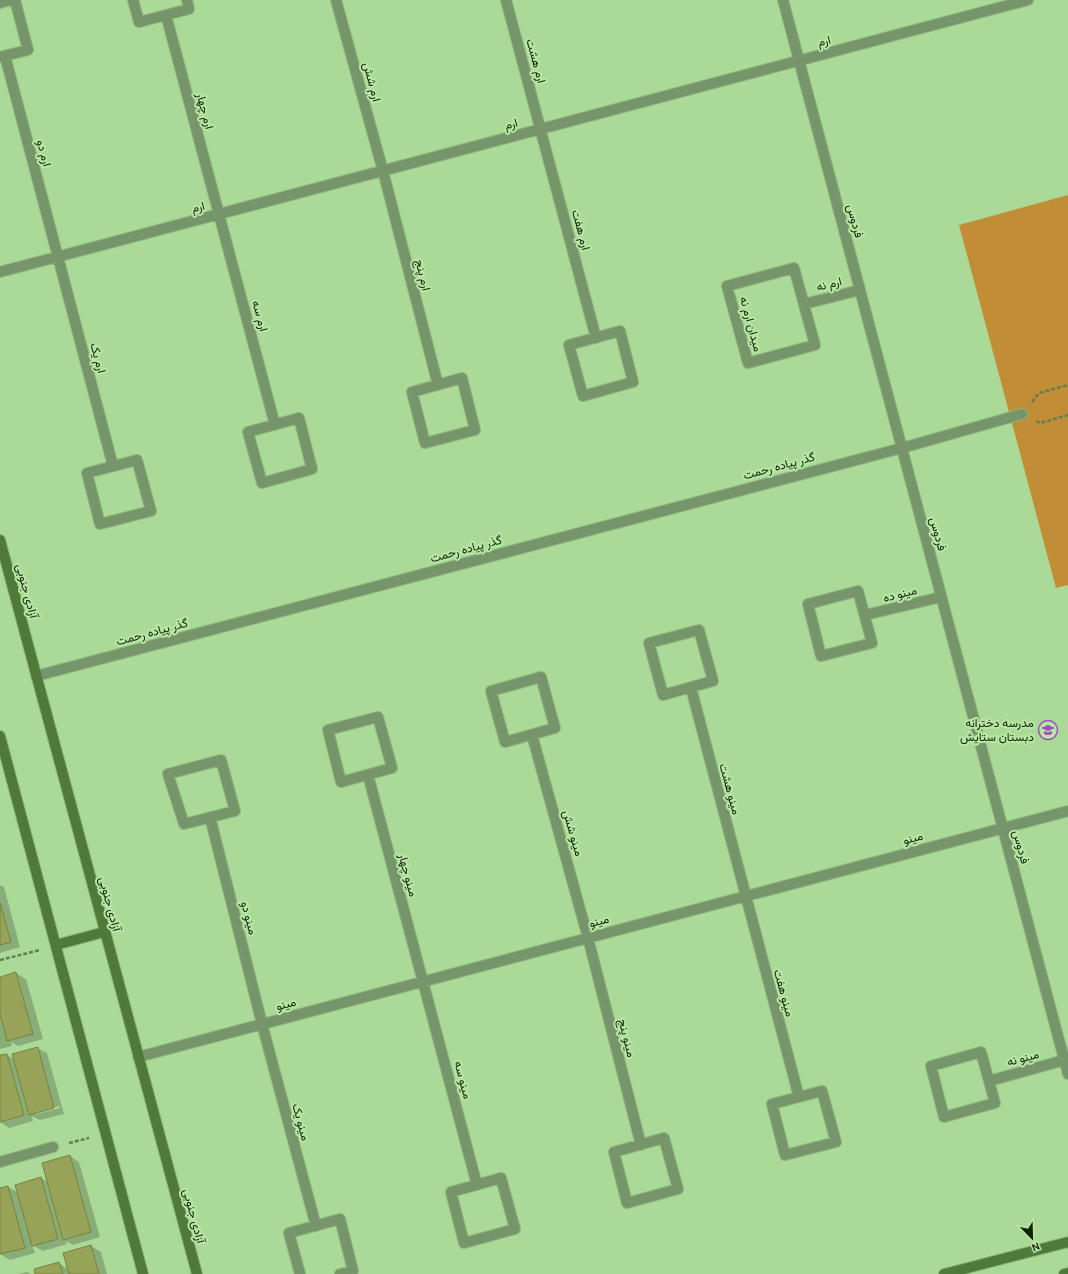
<svg xmlns="http://www.w3.org/2000/svg" width="1068" height="1274" font-family="Karla,Vazirmatn,sans-serif">
	<rect width="100%" height="100%" fill="#abd997"/>
	<!-- green -->
	<path fill="#c18d36" d="M1068,195v390l-12,3 -97,-363z"/>
	<!-- shadow -->
	<path fill="#0003" fill-rule="evenodd" d="M0,885l4,2 16,60 -20,6z
		M16,973l10,6 17,60 -25,7 -7,-4 1,4 -12,3v-71z
		M37,1048l10,5 17,61 -24,6 -8,-4 1,5 -24,7 -9,-6v-65l7,-2 7,4zM59,1106l1,2 -24,6v-2z
		M70,1156l9,6 21,75 -27,8 -7,-4 1,3 -24,7 -11,-6 3,8 -25,7 -10,-6v-65l8,-2 11,6 22,-15 7,4z
		M91,1246l10,6 6,22h-71l23,-11 9,6z
		M27,1272l4,2h-13z"/>
	<!-- building -->
	<path fill="#97a358" stroke="#798439" d="M0,903l11,39 -11,3z
		M16,972l17,62 -26,7 -7,-27v-37z
		M38,1047l16,61 -25,7 -17,-61z
		M7,1054l17,61 -24,7v-67z
		M70,1155l21,77 -28,8 -21,-77z
		M41,1177l17,62 -26,7 -17,-61z
		M8,1186l17,62 -25,6v-66z
		M91,1245l8,29h-30l-6,-21z
		M59,1262l4,12h-28l-1,-5z"/>
	<g fill="none" stroke-linecap="round" stroke-linejoin="round">
		<defs>
			<path id="pedestrian" d="M36,676l866,-228 120,-34"/>
			<path id="minor" d="M133,0l6,22 50,-13 -2,-9
				M336,0l47,171 55,214
				M506,0l90,338
				M0,3l10,-3
				M166,15l109,410
				M5,56l108,410
				M0,57l28,-7 -13,-50
				M794,268l21,77 -67,18 -21,-77z
				M0,272l1028,-272
				M804,304l56,-14
				M620,331l13,51 -50,14 -14,-51z
				M462,378l13,52 -50,13 -13,-51z
				M299,418l13,51 -50,14 -14,-51z
				M137,460l14,51 -51,13 -13,-51z
				M858,591l14,52 -51,13 -13,-52z
				M865,615l76,-18
				M699,630l14,51 -50,14 -14,-52z
				M541,677l14,51 -50,14 -14,-51z
				M691,688l108,409
				M378,717l14,51 -51,14 -13,-52z
				M532,735l56,203 53,207
				M221,760l14,51 -51,13 -16,-50z
				M368,775l109,410
				M210,817l52,207 54,202
				M981,1052l14,51 -51,14 -13,-51z
				M138,1057l930,-246
				M989,1081l79,-22
				M822,1091l14,51 -51,13 -13,-51z
				M664,1138l14,51 -51,14 -13,-51z
				M0,1162l53,-15
				M501,1178l14,51 -51,14 -13,-51z
				M300,1274l-11,-41 51,-14 13,52 -13,3"/>
			<path id="tertiary" d="M783,0l285,1074"/>
			<path id="secondary" d="M0,540l197,734
				M0,736l143,538
				M56,945l48,-13
				M944,1274l124,-32
				M1064,1274l4,-1"/>
		</defs>
		<!-- pedestrian casing -->
		<use href="#pedestrian" stroke="#8cb57b" stroke-width="12"/>
		<!-- minor casing -->
		<use href="#minor" stroke="#8cb57b" stroke-width="12"/>
		<!-- tertiary casing -->
		<use href="#tertiary" stroke="#8cb57b" stroke-width="12"/>
		<!-- secondary casing -->
		<use href="#secondary" stroke="#8cb57b" stroke-width="12"/>
		<!-- path -->
		<path stroke="#608051" stroke-width="2.5" stroke-dasharray="4 2" stroke-linecap="butt" d="M1032,402l7,-9 29,-8
			M1036,421l4,2 28,-8
			M0,960l40,-10
			M69,1143l20,-5"/>
		<!-- pedestrian -->
		<use href="#pedestrian" stroke="#77956b" stroke-width="10"/>
		<!-- minor -->
		<use href="#minor" stroke="#77956b" stroke-width="10"/>
		<!-- tertiary -->
		<use href="#tertiary" stroke="#77956b" stroke-width="10"/>
		<!-- secondary -->
		<use href="#secondary" stroke="#4f7a3a" stroke-width="10"/>
	</g>
	<!-- icons -->
	<defs>
		<symbol id="school-ring" viewBox="-11 -11 22 22"><circle r="9.5" fill="#b8e6a4" stroke="#a14ebd" stroke-width="1.5"/><path d="M0-5L7-2L0 1L-7-2ZM-4 1L0 2.5L4 1V4Q0 6-4 4Z" fill="#a14ebd"/></symbol>
	</defs>
	<g fill-rule="evenodd">
		<use href="#school-ring" x="1037" y="719" width="22" height="22"/>
	</g>
	<g text-anchor="middle" stroke-width="4" stroke-linejoin="round" paint-order="stroke">
		<!-- street labels -->
		<g font-size="12" fill="#122309" stroke="#b8e6a4">
			<text transform="translate(824 41) rotate(-15)" y="4">ارم</text>
			<text transform="translate(536 61) rotate(75)" y="4">ارم هشت</text>
			<text transform="translate(372 82) rotate(75)" y="4">ارم شش</text>
			<text transform="translate(205 111) rotate(75)" y="4">ارم چهار</text>
			<text transform="translate(511 124) rotate(-15)" y="4">ارم</text>
			<text transform="translate(44 153) rotate(75)" y="4">ارم دو</text>
			<text transform="translate(198 207) rotate(-15)" y="4">ارم</text>
			<text transform="translate(855 221) rotate(75)" y="4">فردوس</text>
			<text transform="translate(581 230) rotate(75)" y="4">ارم هفت</text>
			<text transform="translate(423 275) rotate(76)" y="4">ارم پنج</text>
			<text transform="translate(829 284) rotate(-14)" y="4">ارم نه</text>
			<text transform="translate(260 316) rotate(75)" y="4">ارم سه</text>
			<text transform="translate(751 324) rotate(75)" y="4">میدان ارم نه</text>
			<text transform="translate(98 358) rotate(75)" y="4">ارم یک</text>
			<text transform="translate(779 466) rotate(-15)" y="4">گذر پیاده رحمت</text>
			<text transform="translate(938 534) rotate(75)" y="4">فردوس</text>
			<text transform="translate(466 549) rotate(-15)" y="4">گذر پیاده رحمت</text>
			<text transform="translate(27 591) rotate(75)" y="4">آزادی جنوبی</text>
			<text transform="translate(900 594) rotate(-14)" y="4">مینو ده</text>
			<text transform="translate(152 632) rotate(-15)" y="4">گذر پیاده رحمت</text>
			<text transform="translate(730 789) rotate(75)" y="4">مینو هشت</text>
			<text transform="translate(573 833) rotate(74)" y="4">مینو شش</text>
			<text transform="translate(913 838) rotate(-15)" y="4">مینو</text>
			<text transform="translate(1021 847) rotate(75)" y="4">فردوس</text>
			<text transform="translate(408 875) rotate(75)" y="4">مینو چهار</text>
			<text transform="translate(110 904) rotate(75)" y="4">آزادی جنوبی</text>
			<text transform="translate(249 918) rotate(76)" y="4">مینو دو</text>
			<text transform="translate(599 921) rotate(-15)" y="4">مینو</text>
			<text transform="translate(784 993) rotate(75)" y="4">مینو هفت</text>
			<text transform="translate(286 1004) rotate(-15)" y="4">مینو</text>
			<text transform="translate(627 1038) rotate(76)" y="4">مینو پنج</text>
			<text transform="translate(1023 1058) rotate(-15)" y="4">مینو نه</text>
			<text transform="translate(463 1080) rotate(75)" y="4">مینو سه</text>
			<text transform="translate(301 1122) rotate(75)" y="4">مینو یک</text>
			<text transform="translate(194 1216) rotate(75)" y="4">آزادی جنوبی</text>
		</g>
		<!-- poi labels -->
		<g font-size="12" fill="#122309" stroke="#b8e6a4" text-anchor="end">
			<text x="1034" y="727">مدرسه دخترانه<tspan x="1034" dy="14">دبستان ستایش</tspan></text>
		</g>
	</g>
	<!-- north arrow -->
	<g transform="translate(1032 1238) rotate(157)" stroke="#b8e6a4" stroke-width="3" paint-order="stroke">
	<path d="M0-3L7 15L0 10L-7 15Z" fill="#122309"/>
	<text y="-6" font-size="11" font-weight="bold" text-anchor="middle" fill="#122309">N</text>
	</g>
</svg>
